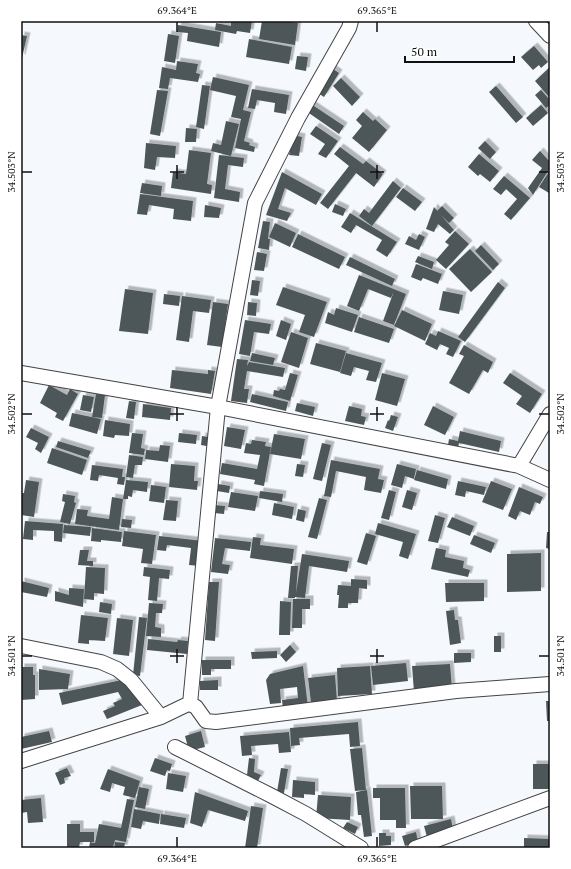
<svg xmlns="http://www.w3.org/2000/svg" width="571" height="869" font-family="'PT Serif',serif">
	<defs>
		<filter id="shadow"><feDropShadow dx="3.5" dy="-3.5" stdDeviation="0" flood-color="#0004"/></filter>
	</defs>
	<rect width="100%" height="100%" fill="#f5f9fe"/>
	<!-- building -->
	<path fill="#4e5758" filter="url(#shadow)" d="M231,21h21l-2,12 -13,-2 -1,3 -21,-4 1,-7 15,3z
		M262,21h23l13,2 -3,22 -36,-6z
		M178,25l43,7 -2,15 -32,-6 1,-8 -11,-1z
		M168,34l11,2 -4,27 -11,-2z
		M21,35l6,1 -5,22h-1z
		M249,39l43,8 -3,17 -43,-7z
		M534,46l14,16 -7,6 -2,-3 -6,5 -12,-13z
		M297,56l11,1 -2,14 -11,-2z
		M177,61l21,3 -2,9 4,1 -2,8 -28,-4 -2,11 -9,-1 3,-21 14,3z
		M330,67l9,6 -15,24 -9,-6z
		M550,67v31l-15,-17z
		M213,77l36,8 -6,25 8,2 -7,29 6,2 -1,2 6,2 -1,5 -19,-4 6,-29 -10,-2 5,-21 -26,-6z
		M341,78l19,19 -8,9 -19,-20z
		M202,85l8,1 -6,43 -8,-2z
		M496,86l27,31 -7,6 -27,-31z
		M252,89l37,6 -3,19 -12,-2 1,-9 -18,-3 -2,9 -7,-1z
		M157,90l11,1 -8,45 -10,-2z
		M541,90l9,10v5l-4,3 -11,-13z
		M311,104l33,22 -5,8 -33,-23z
		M541,105l7,8 -15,13 -7,-8z
		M363,112l10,9 2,-2 12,11 -18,22 -17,-14 10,-12 -6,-6z
		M226,121l13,3 -8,32 -20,-5 2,-8 8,2z
		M316,126l22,15 -12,17 -8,-4 7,-10 -15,-10z
		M186,128l11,1 -1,13h-11z
		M293,135l9,2 -3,19 -10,-1z
		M485,141l11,11 -6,7 -12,-11z
		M146,143l30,3 -1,12 -18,-1 -2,13 -11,-2z
		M340,147l23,17 3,-3 17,13 -9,13 -18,-14 -28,36 -8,-6 29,-37 -15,-12z
		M189,150l22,3 -4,31 5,1 -1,9 -40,-6 2,-16 13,2z
		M540,151l10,11v6l-17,27 -5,-7 14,-20 -10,-8z
		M479,154l20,17 -9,11 -10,-8 -2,2 -10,-9z
		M219,155l25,3 -1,9 -15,-2 -3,24 15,3 -1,10 -25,-4z
		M550,170v21l-1,2 -10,-6z
		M282,172l40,22 -6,11 -31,-17 -7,21 13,4 -4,8 -21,-6z
		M504,176l26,22 -19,22 -7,-6 13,-15 -11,-10 -5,6 -8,-6z
		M393,181l8,7 -29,38 -13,-10 5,-7 5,4z
		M142,183l20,3 -1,10 -21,-3z
		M403,188l19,14 -7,9 -19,-14z
		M140,194l53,7 -2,20 -18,-2 1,-10 -25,-4 -2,10 -10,-1z
		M335,204l11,5 -3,7 -11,-4z
		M205,205l16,3 -2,10 -15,-1z
		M442,206l12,12 -5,5 -12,-12z
		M434,207l20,23 -4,4 -12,-10 -4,8 -8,-3z
		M350,213l47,29 -10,15 -11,-7 6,-10 -26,-15 -5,8 -10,-6z
		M263,221l7,1 -2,17h2l-1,11 -11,-2z
		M275,223l21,10 -6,14 -21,-10z
		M455,231l14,13 -23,25 -10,-9 13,-15 -4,-3z
		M298,234l47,23 -6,12 -47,-22z
		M419,234l6,3 -6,13 -14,-6 4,-8 7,4z
		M481,245l18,19 -6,6 -18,-19z
		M470,249l22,23 -21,20 -22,-23z
		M257,252l10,2 -3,17 -10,-1z
		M418,256l16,6 -2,7 -17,-7z
		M350,257l45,22 -3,7 -46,-21z
		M416,264l26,10 -4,10 -15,-6 -2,3 -10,-4z
		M359,275l47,19 -12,31 -11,-4 11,-30 -3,7 -23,-9 -9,22 -12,-5z
		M252,280l8,1 -2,15 -8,-1z
		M498,282l7,6 -40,54 -7,-5z
		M283,287l44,15 -13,35 -15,-5 6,-17 -29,-10z
		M125,289l28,4 -5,41 -29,-3z
		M443,291l20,4 -4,19 -20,-4z
		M164,294l16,2 -1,10 -16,-2z
		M182,296l29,4 -2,13 -16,-2 -4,31 -13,-2z
		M213,302l15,2 -6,43 -15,-2z
		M248,302l9,1 -1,13 -9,-1z
		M336,308l22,7 -6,17 -27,-9 3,-11 6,3z
		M402,310l30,14 -7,17 -31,-15z
		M359,317l35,12 -5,14 -35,-11z
		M245,320l26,4 -2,10 -15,-2 -4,24 -11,-2z
		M281,320l10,4 -5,16 -10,-4z
		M438,331l23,10 -8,16 -7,-3 3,-6 -9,-4 -3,6 -12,-6 5,-11 6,3z
		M291,332l17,6 -9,30 -18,-6z
		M316,343l30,8 -6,21 -30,-8z
		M464,345l29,17 -5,11 -5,-3 -14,24 -20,-11 15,-27 -5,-2z
		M252,353l23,5 -2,7 -23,-4z
		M346,353l36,10 -6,19 -10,-2 3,-9 -15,-4 -3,9 -11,-3z
		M237,359l11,1 -1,6 2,-4 36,6 -2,9 -36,-6 -3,18h5l-2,14 -16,-2z
		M172,370l36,4v-4l7,1 -4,23 -41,-6z
		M290,373l8,2 -8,26 -17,-5 1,-6 5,1 1,-2 5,1z
		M382,373l23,6 -8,27 -22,-6z
		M510,373l32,21 -12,19 -14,-9 6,-8 -19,-13z
		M49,385l18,10 3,-6 8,5 -15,27 -8,-4 2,-4 -17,-10z
		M96,394l9,1 -3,23 -10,-1z
		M252,394l36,8 -2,9 -36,-9z
		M83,395l11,2 -3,15 -11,-2z
		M129,401l7,1 -2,17 -8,-1z
		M297,403l18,4 -2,9 -18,-5z
		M143,404l28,4 -1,12 -28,-3z
		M349,406l13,3 -1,7 5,1 -2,8 -19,-4z
		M433,406l21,11 -9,18 -21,-10z
		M72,413l29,6 -4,15 -28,-8z
		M391,415l7,2 -5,14 -8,-3 3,-8 1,1z
		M105,420l25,4 -1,12 -14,-1 -1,3 -11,-2z
		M227,427l18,3 -4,19 -17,-3z
		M31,428l18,9 -8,16 -6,-4 3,-6 -12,-6z
		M460,431l41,10 -2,11 -40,-9 -1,5 -10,-3 1,-6 9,2z
		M132,433l11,1 -2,14 4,1 -1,6 -15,-2z
		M179,433l18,2 -1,9 -18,-2z
		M274,434l31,5 -4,20 -31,-5z
		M202,436l12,2 -2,9 -11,-2z
		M252,440l14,2 -1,4 6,1 -7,39 -10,-2 1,-4 -35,-6 2,-11 35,6 3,-14 -16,-2 2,-10 5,1z
		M58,441l33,10 -3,7 -32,-11z
		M322,443l9,2 -9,36 -9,-2z
		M160,445l10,1 -2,16 -23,-3 1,-9 13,1z
		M52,448l35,12 -5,15 -35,-12z
		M129,455l14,2 -1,8h-7l-2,13 -7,-1z
		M331,460l49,9 -2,10 6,1 -3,13 -17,-3 2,-13 -30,-6 -5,26 -7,-1z
		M171,464l24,2 -1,15h4l-1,9 -28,-3z
		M297,464l8,1 -2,12 -8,-1z
		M397,464l19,5 -2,10 -9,-3 -3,12 -11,-3z
		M92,465l31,4 -1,8h3l-1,8 -7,-1 1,-6 -19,-3 -1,6 -8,-1z
		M417,470l31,9 -2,10 -32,-9z
		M26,480l13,2 -5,35 -13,-2v-22h3z
		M126,480l22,2 -1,10 -14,-2 -1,7 -4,-1v3h-5z
		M458,481l28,6 -2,8 -18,-4 -1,6 -10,-2z
		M491,481l21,8 -9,21 -21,-8z
		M218,484l12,2 -1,7 -12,-2z
		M151,485l15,2 -2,16 -15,-2z
		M519,487l24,10 -3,7 -5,-2 -5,13 -10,-4 -4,9 -8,-4z
		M389,490l7,2 -7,28 -8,-2z
		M407,490l10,3 -5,17 -10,-3z
		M260,491l23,3 -1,8 -23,-4z
		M231,492l27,4 -3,15 -27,-4z
		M63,494l12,2 -1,6 2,1 -6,21 -10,-2 5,-20 -3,-1z
		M112,497l11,2 -4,31 -44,-6 2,-15 11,1 -1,6 22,3z
		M319,498l8,2 -10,39 -9,-2z
		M166,500l12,1 -2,20 -13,-1z
		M274,503l20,4 -2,12 -20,-4z
		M214,505l11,1 -1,8 -10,-1z
		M298,509l8,2 -2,11 -8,-2z
		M435,515l10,3 -7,25 -10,-2z
		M452,517l22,9 -4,10 -23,-9z
		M122,519l10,1 -1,8 -10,-1z
		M25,521l38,3 -1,18 -8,-1v-10l-21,-1v10l-10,-1z
		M378,523l38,11 -8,25 -9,-3 4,-14 -28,-8z
		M64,525l27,2 -1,9 -27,-3z
		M92,528l30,4 -1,10 -20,-2v2l-10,-1z
		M124,531l32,4 -4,29 -11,-1 2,-14 -21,-3z
		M547,532h3v17l-4,-1z
		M366,533l10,3 -9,29 -10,-3z
		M474,535l21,8 -4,10 -21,-9z
		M159,536l44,5 -3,25 -11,-1 2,-17 -24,-3 -1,6 -9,-1z
		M253,537l8,1 -1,7 34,4 -2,15 -42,-6z
		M215,538l36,4 -1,9 -25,-3 -3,16 8,1 -2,9 -17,-2z
		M436,548l10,2 -1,7 19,4 -1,7 7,2 -2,7 -37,-8z
		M80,550h9l-2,11h6v5l-15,-1z
		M541,553v38l-34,1v-38z
		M302,554l47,7 -2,11 -38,-6 -4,32 -10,-1v1h-7l3,-32h7l-2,27z
		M86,567l19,1 -1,26 -10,-1v7l-10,-1z
		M144,567l26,3 -1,9 -10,-1 -2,23 -9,-1 2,-23 -7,-1z
		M351,579l16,1v9l-8,-1 -1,15h-10v5h-10l1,-13h-2l1,-10 13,1z
		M21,581l28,7 -2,9 -26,-5z
		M209,582h10l-4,59 -10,-1z
		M445,583h39v18l-38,1z
		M69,588l15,1 -1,18 -28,-6v-10l14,4z
		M293,599h17v10h-8v19h-10z
		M280,601l11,1 -1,33h-11z
		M100,602l12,2 -1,10 -12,-2z
		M149,603l14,1 -1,9h-6l-1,14 6,1v9l-15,-1z
		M454,610l1,10h3l3,23 -11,2 -4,-34z
		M81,615l27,3 -3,23 -16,-1v4l-11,-1z
		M139,617l8,1 -7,58 -7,-1z
		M117,618l16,2 -4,36 -16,-2z
		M494,636h7v16h-7z
		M148,639l29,3 1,-2 10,1 -1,13 -40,-4z
		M290,645l6,7 -10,10 -6,-7z
		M277,651v7l-25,1 -1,-7z
		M454,653h17v9l-17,1z
		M202,660h29v9h-20v6h-9z
		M406,663l2,18 -35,4 -2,-19z
		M450,664l2,25 -38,3 -2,-26z
		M303,666l5,41 -25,2 -1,-9 16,-2 -1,-11 -17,2 1,14 -11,1 -4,-24 4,-6z
		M370,666l2,28 -34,2 -1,-28z
		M21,667h12v8h2v24l-14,1z
		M39,669l31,5 -2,15 -29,1z
		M335,675l2,26 -26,2 -3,-25z
		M122,680l20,25 -35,14 -4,-8 12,-5 -2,-3 9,-4 -4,-7 -56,13 -3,-12z
		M218,680v10h-18v-9z
		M546,701h4v20h-3z
		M358,722l2,24 -10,1 -1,-13 -50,4 1,7 -9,1 -1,-18z
		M49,731l3,11 -31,7v-12z
		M201,731l4,16 -16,4 -4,-15z
		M289,732l2,20 -12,1 -1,-9 -27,2 1,9 -10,1 -2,-20z
		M362,748l4,42 -11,1 -5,-42z
		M155,758l17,6 -2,7 -3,-1 -2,6 -15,-5z
		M249,758l6,1 -1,13 7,3 -3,6 -11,-6z
		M533,764h17v25h-17z
		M67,768l4,8 -7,2 1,5 -5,2 -5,-12z
		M281,768l7,1 -4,24 -7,-1z
		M108,769l32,12 -5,17 -12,-3 2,-8 -13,-4 -2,9 -10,-3z
		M168,773l18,3 -3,16 -17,-3z
		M293,780l22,2v13l-11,-1v4l-12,-1z
		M410,786h32l1,33h-32z
		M139,787l10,2 -4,20 -10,-2z
		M373,788h32l1,40h-10v-8h-16v-22h-7z
		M367,790l5,46 -8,1 -3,-22h-3l-2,-23z
		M195,792l53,19 -3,10 -37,-11 -6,17 -12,-4z
		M318,795l33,2 -1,23 -34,-2z
		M41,798l2,24 -15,1 -1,-11 -6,1v-13z
		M127,799l7,1 -8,42 -11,-2 -2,8h-24l1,-6 5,1 4,-19 22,4z
		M251,806l12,2 -6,40h-12z
		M134,809l26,5 -1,10 -16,-3 -2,8 -10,-2z
		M161,814l25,4 -2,10 -24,-4z
		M451,819l2,11 -26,7 -3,-11z
		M347,822l11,5 -3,7 -12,-6z
		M67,824h13v8h14v10h-14l-1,6h-12z
		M416,832l2,10 -13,4 -3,-10z
		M379,833h7v3h5v9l-12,1z
		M524,838l26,1v9h-26z
		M115,842l10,1 -1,5h-10z"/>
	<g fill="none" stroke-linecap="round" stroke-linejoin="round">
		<defs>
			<path id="street" d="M536,21l14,15
				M21,373l197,34 301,59 31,14
				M519,466l31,-52
				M21,646l80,16 16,7 14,11 30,37
				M190,704l28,-297 37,-204 43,-85 51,-90 2,-7
				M175,747l97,49 34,18 55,34
				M21,761l140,-44 25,-12 4,-1 6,3 10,14 10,1 240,-31 94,-7
				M415,848l135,-50"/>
		</defs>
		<!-- street casing -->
		<use href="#street" stroke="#434343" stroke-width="16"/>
		<!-- street -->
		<use href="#street" stroke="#fff" stroke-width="14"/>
	</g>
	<!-- ticks -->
	<path fill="none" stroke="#101010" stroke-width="1.5" d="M177,22v10M377,22v10M177,165v14M377,165v14M22,172h10M170,172h14M370,172h14M539,172h10M177,407v14M377,407v14M22,414h10M170,414h14M370,414h14M539,414h10M177,649v14M377,649v14M22,656h10M170,656h14M370,656h14M539,656h10M177,837v10M377,837v10"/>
	<!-- border -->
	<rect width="571" height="869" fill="none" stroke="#ffffff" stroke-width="44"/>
	<!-- scale -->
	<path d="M405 56v6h109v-6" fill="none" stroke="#101010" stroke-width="2"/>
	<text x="411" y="56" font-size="12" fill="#101010" stroke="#ffffff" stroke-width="3" paint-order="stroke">50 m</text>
	<rect x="22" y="22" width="527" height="825" fill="none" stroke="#101010" stroke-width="1.5"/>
	<g font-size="10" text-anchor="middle" fill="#101010">
		<text x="177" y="14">69.364°E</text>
		<text x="377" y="14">69.365°E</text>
		<text transform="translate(11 172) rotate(-90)" y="4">34.503°N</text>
		<text transform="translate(560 172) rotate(-90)" y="4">34.503°N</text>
		<text transform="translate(11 414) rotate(-90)" y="4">34.502°N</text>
		<text transform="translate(560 414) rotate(-90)" y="4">34.502°N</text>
		<text transform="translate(11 656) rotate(-90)" y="4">34.501°N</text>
		<text transform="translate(560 656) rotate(-90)" y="4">34.501°N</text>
		<text x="177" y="862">69.364°E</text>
		<text x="377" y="862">69.365°E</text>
	</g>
</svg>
